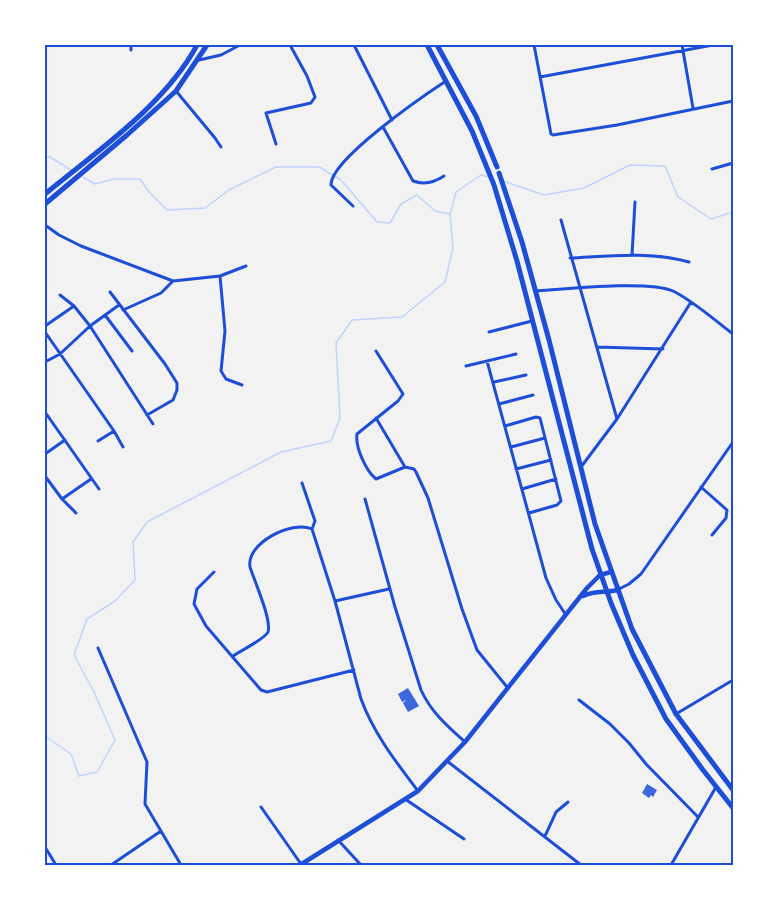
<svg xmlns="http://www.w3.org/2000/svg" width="778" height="910" font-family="Arial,sans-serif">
	<rect width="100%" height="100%" fill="#f2f2f2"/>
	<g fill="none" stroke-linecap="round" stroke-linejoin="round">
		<!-- stream -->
		<path stroke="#bfd3fe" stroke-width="1.5" d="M45,157h5l21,13
			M83,177l12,7 19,-5h26l9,13 18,18 38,-2 24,-18 47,-23h43l22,13 36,42 13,1 11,-19 16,-9 18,16 15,3
			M503,181l41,14 40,-7 46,-23 35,1 13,31 33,22 22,-7
			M45,736l26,18 8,22 18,-4 18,-32 -21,-48 -20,-37 13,-36 28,-18 20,-21 -2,-38 14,-20 134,-70 50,-11 9,-23 -4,-75 16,-23 50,-3 43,-35 8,-34 -3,-34 6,-22 25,-17 8,2"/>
	</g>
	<!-- building -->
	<path fill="#3d67dc" d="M408,688l11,18 -11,6 -5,-9 3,-3 -4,2 -4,-8z
		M647,784l10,6 -4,7 -2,-2 -2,3 -7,-5z"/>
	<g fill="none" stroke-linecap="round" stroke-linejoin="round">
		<!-- minor -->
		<path stroke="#1d4ed8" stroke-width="3" d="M354,45l38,75
			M534,45l17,89 2,1 64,-10 116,-24
			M682,45l11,63
			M131,50v-5
			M199,60l22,-5 19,-10
			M540,77l173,-32
			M176,91l39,47 6,9
			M383,127l30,54c11,4 22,1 31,-5
			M276,144l-10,-31 45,-10 4,-6 -8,-21 -17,-31
			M712,169l21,-6
			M353,206l-22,-21c-1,-25 92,-89 115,-104
			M561,220l56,199
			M45,225l14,10 22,11 92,35
			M632,255l3,-53
			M570,258c40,-2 80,-7 119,4
			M220,276l5,55 -4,40 5,8 16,6
			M535,291c30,-2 114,-11 138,0 22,11 41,29 60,43
			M110,292l55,72 12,19v7l-4,10 -26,15
			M74,306l16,20 63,98
			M123,310l38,-17 12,-12 47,-5 26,-10
			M105,315l27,36
			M45,326l29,-20 -14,-11
			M45,332l69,99 9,16
			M489,332l43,-11
			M597,347l66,2
			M376,351l27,43 -5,7 -41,33c-2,13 9,37 19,45l29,-12 9,2 2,3 12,26 34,111 15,41 30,37
			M487,361l59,217 10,22 10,15
			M45,362l15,-8 30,-28 29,-21
			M466,366l50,-12
			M494,382l32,-7
			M499,404l34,-9
			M45,412l54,77
			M376,418l29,49
			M505,426l31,-9 4,1 21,83 -4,4 -28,8
			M98,441l16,-10
			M511,447l34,-9
			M45,454l20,-14
			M581,467l36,-48 74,-117
			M516,469l35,-9
			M45,476l17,23 14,14
			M302,483l13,38 -3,8
			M701,487l26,23 -1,8 -14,17
			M522,489l34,-10
			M62,499l29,-20
			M365,499l30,108 26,83c10,22 26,36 44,52
			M214,572l-17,17 -3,15 12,22 55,64 6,2 87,-22
			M619,589l10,-5 12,-10 92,-132
			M335,601l54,-12
			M98,648l49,114 -2,42 36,61
			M233,656c7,-5 32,-17 35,-24 4,-12 -14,-52 -18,-65 -4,-24 42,-47 62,-38l23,72 26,98c13,35 35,63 57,92
			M579,700l31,24 19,19 17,21 52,53
			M676,714l57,-34
			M447,761l134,104
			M405,799l59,40
			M261,807l40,57
			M545,836l11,-24 12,-10
			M338,840l23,25
			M45,847l11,18
			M111,865l50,-34
			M671,865l45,-78"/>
		<!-- tertiary -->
		<path stroke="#1d4ed8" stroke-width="4.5" d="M583,596c12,-6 22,-3 35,-6
			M300,865l118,-74 47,-49 122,-154 13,-13 11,-3"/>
		<!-- primary -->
		<path stroke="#1d4ed8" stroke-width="5" d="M427,45l45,86 22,54 23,76 75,288 19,54 22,52 33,64 37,51 30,38
			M437,45l39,71 21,51
			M499,173l23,69 27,98 46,184 37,105 44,85 57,76
			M45,194c52,-43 120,-89 152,-149
			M45,204l82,-69 49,-44 31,-46"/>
	</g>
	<!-- border -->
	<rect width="778" height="910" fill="none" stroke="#ffffff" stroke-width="93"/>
	<rect x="46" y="46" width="686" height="818" fill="none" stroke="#1d4ed8" stroke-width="2"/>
</svg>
